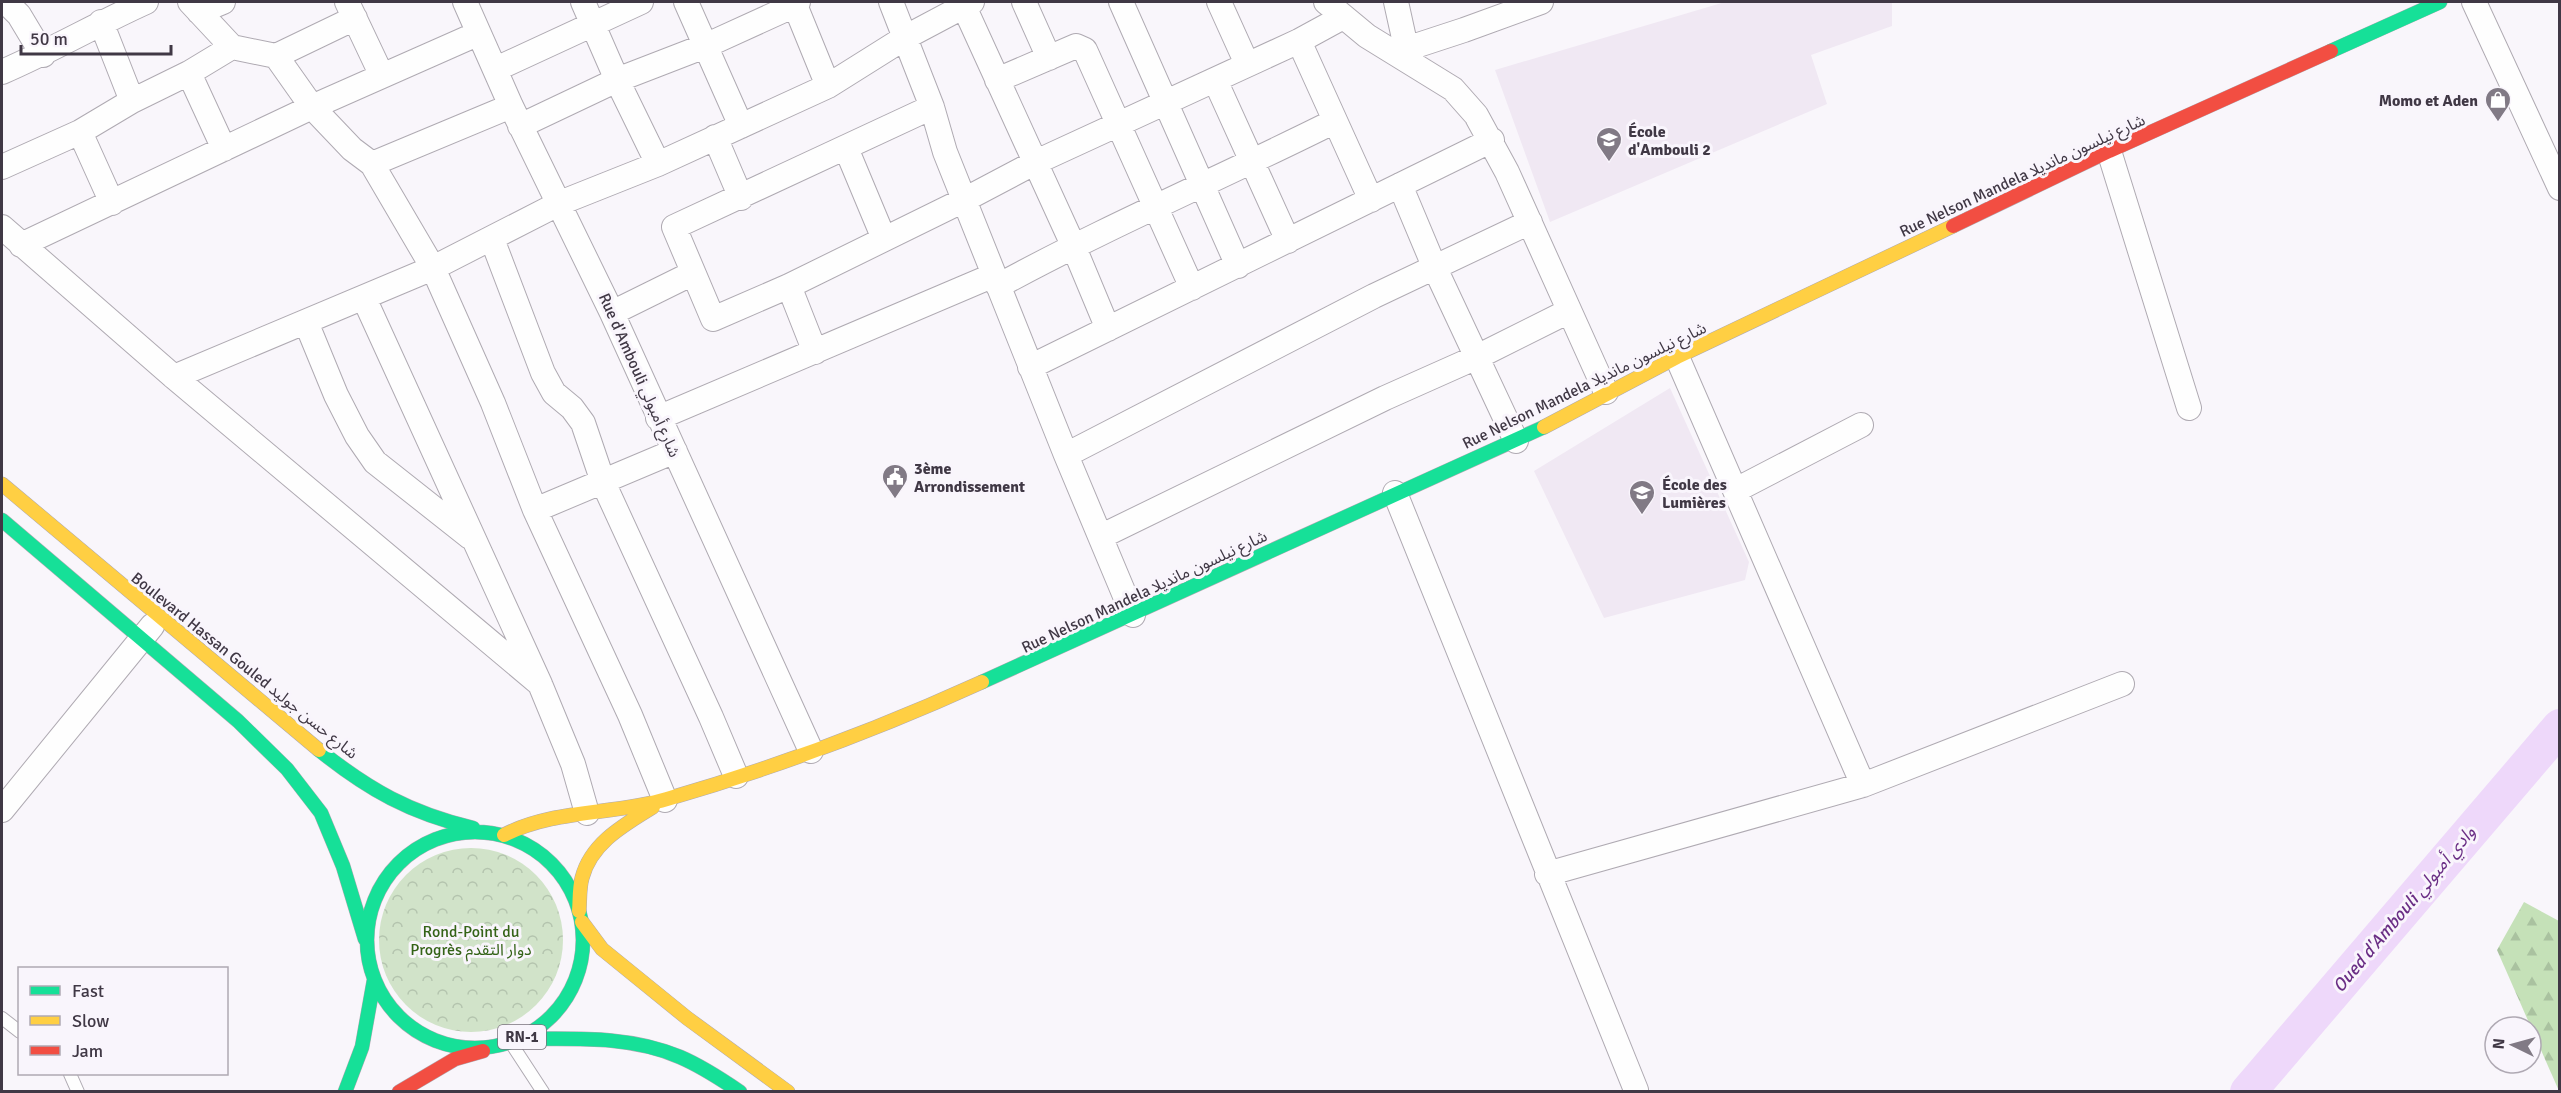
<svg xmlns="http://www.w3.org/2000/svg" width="2561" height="1093" font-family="Signika,'Noto Sans Arabic',sans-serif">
	<defs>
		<pattern id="forest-firs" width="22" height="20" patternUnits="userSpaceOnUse" patternTransform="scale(1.5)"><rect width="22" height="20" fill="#c5e1b8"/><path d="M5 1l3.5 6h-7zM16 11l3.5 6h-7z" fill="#aac2a0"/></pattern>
		<pattern id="park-crowns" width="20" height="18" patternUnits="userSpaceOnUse" patternTransform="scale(1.5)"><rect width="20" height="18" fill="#d1e3c9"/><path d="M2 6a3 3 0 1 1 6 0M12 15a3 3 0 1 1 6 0" fill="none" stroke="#b4c4ae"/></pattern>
	</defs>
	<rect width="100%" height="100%" fill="#f9f6fb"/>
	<!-- built -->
	<path fill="#f0e8f3" d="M1725,2h167v24l-81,29 16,49 -277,118 -55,-152z
		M1670,388l79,174 -4,18 -141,38 -70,-147z"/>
	<!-- forest -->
	<path fill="url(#forest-firs)" d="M2524,902l35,19v170l-62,-141z"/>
	<!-- park -->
	<path fill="url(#park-crowns)" d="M379 940a92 92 0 1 1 184 0a92 92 0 1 1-184 0Z"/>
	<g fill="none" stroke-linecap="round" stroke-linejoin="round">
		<!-- river -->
		<path stroke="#eed8fa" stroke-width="36" d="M2248,1092l312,-365"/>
		<defs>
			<path id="lane" d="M2,1018l18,14
				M511,1043l32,49
				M70,1074l8,18"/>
			<path id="street" d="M6,2l13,13 24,40
				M190,2l42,45 44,9 36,51 40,42 20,15 61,104 60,135 42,107 95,205 35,85
				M347,2l35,74
				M465,2l46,104 101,207 199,438
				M583,2l34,78 41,84
				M686,2l55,124
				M891,2l41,105 13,45 121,303 67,160
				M962,2l111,243 35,84
				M1024,2l25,56
				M1121,2l117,264
				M1219,2l28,62
				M1326,2l41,34 86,53 23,26 31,57 99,220
				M1396,2l13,59
				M2474,2l86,186
				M795,5l33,81
				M199,12l24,-10
				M101,22l31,79
				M1299,41l72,159
				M1406,49l58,-19 77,-28
				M276,56l79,-38
				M496,69l145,-67
				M2,72c49,-21 95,-48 144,-70
				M189,73l35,76
				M997,80l79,-34 9,4 107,238
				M1215,80l73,161
				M932,107l-258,120 39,92 76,-33 175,-86 70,-37 265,-122 44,-24
				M520,126l97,-46 88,-34 90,-41 3,-3
				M80,132l32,71
				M715,137l26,61
				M846,148l38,91
				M2109,151l80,257
				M372,164l139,-58
				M2,167l78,-35 52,-31 57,-28 43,-26
				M1400,185l34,81 82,175
				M2,227l172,150 366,307
				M492,239l51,134 11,20 18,15 11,15 20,59 108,235 25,59
				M21,245l291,-138 165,-73
				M789,286l26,66
				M998,286c110,-60 225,-109 337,-165
				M364,298l176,386 33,80 14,49
				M612,313l81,-40
				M306,322l30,73 21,41 18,26 95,75
				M1677,357l186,428
				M1030,367l462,-227
				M174,377l259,-109 127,-65 98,-39 170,-78 78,-49 66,-35
				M658,418l336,-143
				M1066,455l308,-159 156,-74
				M1736,490l125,-65
				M1395,493l241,597
				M535,510l140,-59
				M1102,536l283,-138 92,-41 92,-46
				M2,810l150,-184
				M1547,874l316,-89 259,-101"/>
			<path id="fast" d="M2331,51l109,-49
				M2,520l236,201 49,48 34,44 22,53 22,73
				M982,682l562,-255
				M319,750c50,40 91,63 154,78
				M367 940a108 108 0 1 1 216 0a108 108 0 1 1-216 0Z
				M519,1039c54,0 110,-4 161,18 21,9 41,22 60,35
				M345,1092l17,-45 12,-67"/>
			<path id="slow" d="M1544,427l133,-70 276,-131
				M2,484l317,266
				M504,835c50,-26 110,-20 163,-36 107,-31 214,-71 315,-117
				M579,911c1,-11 0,-22 3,-33 9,-35 42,-53 71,-71
				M582,922l20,27 85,69 101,74"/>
			<path id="jam" d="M1953,226l156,-75 222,-100
				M399,1092l56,-33 28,-8"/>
		</defs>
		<!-- lane casing -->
		<use href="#lane" stroke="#afaab2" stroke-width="14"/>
		<!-- street casing -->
		<use href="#street" stroke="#afaab2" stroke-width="26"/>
		<!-- fast casing -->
		<use href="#fast" stroke="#afaab2" stroke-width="15"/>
		<!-- slow casing -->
		<use href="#slow" stroke="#afaab2" stroke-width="15"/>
		<!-- jam casing -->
		<use href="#jam" stroke="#afaab2" stroke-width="15"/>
		<!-- lane -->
		<use href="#lane" stroke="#fefefe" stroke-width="12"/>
		<!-- street -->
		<use href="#street" stroke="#fefefe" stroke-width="24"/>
		<!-- fast -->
		<use href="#fast" stroke="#16e098" stroke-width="14"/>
		<!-- slow -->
		<use href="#slow" stroke="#ffcf43" stroke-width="14"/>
		<!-- jam -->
		<use href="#jam" stroke="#f24e42" stroke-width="14"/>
	</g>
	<!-- icons -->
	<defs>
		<symbol id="shop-pin" viewBox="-11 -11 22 30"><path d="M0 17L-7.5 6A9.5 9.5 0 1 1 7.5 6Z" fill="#817a85" stroke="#f9f5fc"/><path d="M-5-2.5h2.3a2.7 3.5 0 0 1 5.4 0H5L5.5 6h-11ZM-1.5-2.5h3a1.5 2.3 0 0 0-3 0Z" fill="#fff"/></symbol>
		<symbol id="school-pin" viewBox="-11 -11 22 30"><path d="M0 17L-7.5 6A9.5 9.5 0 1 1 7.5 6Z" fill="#817a85" stroke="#f9f5fc"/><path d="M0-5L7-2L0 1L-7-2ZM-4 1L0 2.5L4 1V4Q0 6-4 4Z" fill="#fff"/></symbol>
		<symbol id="civic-pin" viewBox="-11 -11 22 30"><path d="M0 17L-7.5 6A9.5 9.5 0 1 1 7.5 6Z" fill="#817a85" stroke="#f9f5fc"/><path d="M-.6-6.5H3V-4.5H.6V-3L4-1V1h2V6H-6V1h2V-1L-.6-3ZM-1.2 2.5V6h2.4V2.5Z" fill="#fff"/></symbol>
	</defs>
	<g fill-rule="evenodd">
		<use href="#shop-pin" x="2483" y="85" width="30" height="40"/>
		<use href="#school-pin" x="1594" y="125" width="30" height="40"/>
		<use href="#civic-pin" x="880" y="462" width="30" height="40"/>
		<use href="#school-pin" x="1627" y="478" width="30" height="40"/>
	</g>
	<g text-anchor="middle" stroke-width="6" stroke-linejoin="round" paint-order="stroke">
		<!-- shield labels -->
		<rect fill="#f9f5fc" stroke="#78717c" stroke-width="1.5" x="498" y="1025" width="48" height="24" rx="4.5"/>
		<g font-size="15" font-weight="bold" fill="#403845">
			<text x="522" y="1042">RN-1</text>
		</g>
		<!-- poi labels -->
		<g font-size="16" font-weight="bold" fill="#403845" stroke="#f9f5fc" text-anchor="start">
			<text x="2478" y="106" text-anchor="end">Momo et Aden</text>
			<text x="1628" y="137">École<tspan x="1628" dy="18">d'Ambouli 2</tspan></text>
			<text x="914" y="474">3ème<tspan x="914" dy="18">Arrondissement</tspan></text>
			<text x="1662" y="490">École des<tspan x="1662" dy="18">Lumières</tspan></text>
		</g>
		<!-- street labels -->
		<g font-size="16" fill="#403845" stroke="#f9f5fc">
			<text transform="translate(2022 175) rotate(-25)" y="6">Rue Nelson Mandela شارع نيلسون مانديلا</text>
			<text transform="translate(640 375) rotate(66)" y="6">Rue d'Ambouli شارع أمبولي</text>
			<text transform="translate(1584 385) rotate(-26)" y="6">Rue Nelson Mandela شارع نيلسون مانديلا</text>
			<text transform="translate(1144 591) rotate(-25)" y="6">Rue Nelson Mandela شارع نيلسون مانديلا</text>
			<text transform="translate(245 665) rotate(39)" y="6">Boulevard Hassan Gouled شارع حسن جوليد</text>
		</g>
		<!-- park labels -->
		<g font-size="16" fill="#346317" stroke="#f9f5fc">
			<text x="471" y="937">Rond-Point du<tspan x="471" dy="18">Progrès دوار التقدم</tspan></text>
		</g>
		<!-- water labels -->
		<g font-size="18" font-style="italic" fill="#6a2e85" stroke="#f9f5fc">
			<text transform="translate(2404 909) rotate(-50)" y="6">Oued d'Ambouli وادي أمبولي</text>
		</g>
	</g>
	<!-- border -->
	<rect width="2561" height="1093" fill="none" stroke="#403845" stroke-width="6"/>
	<!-- legend -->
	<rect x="18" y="967" width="210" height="108" fill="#f9f5fc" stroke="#afa9b3" stroke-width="1.5"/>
	<rect x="30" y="986" width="30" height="9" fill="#16e098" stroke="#afa9b3" stroke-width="1.5"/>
	<text x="72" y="997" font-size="18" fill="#403845">Fast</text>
	<rect x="30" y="1016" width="30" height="9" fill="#ffcf43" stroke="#afa9b3" stroke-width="1.5"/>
	<text x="72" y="1027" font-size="18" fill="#403845">Slow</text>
	<rect x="30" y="1046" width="30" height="9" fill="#f24e42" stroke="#afa9b3" stroke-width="1.5"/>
	<text x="72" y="1057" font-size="18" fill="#403845">Jam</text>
	<!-- north arrow -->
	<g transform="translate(2513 1045) rotate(275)"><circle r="28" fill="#f9f5fc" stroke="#afa9b3" stroke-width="1.5"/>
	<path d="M0-4.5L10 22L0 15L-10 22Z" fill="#817a85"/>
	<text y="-9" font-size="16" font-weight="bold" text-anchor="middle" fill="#403845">N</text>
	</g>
	<!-- scale -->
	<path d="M21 45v9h150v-9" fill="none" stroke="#403845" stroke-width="3"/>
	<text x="30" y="45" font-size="18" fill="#403845" stroke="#f9f5fc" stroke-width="4.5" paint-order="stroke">50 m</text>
</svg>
